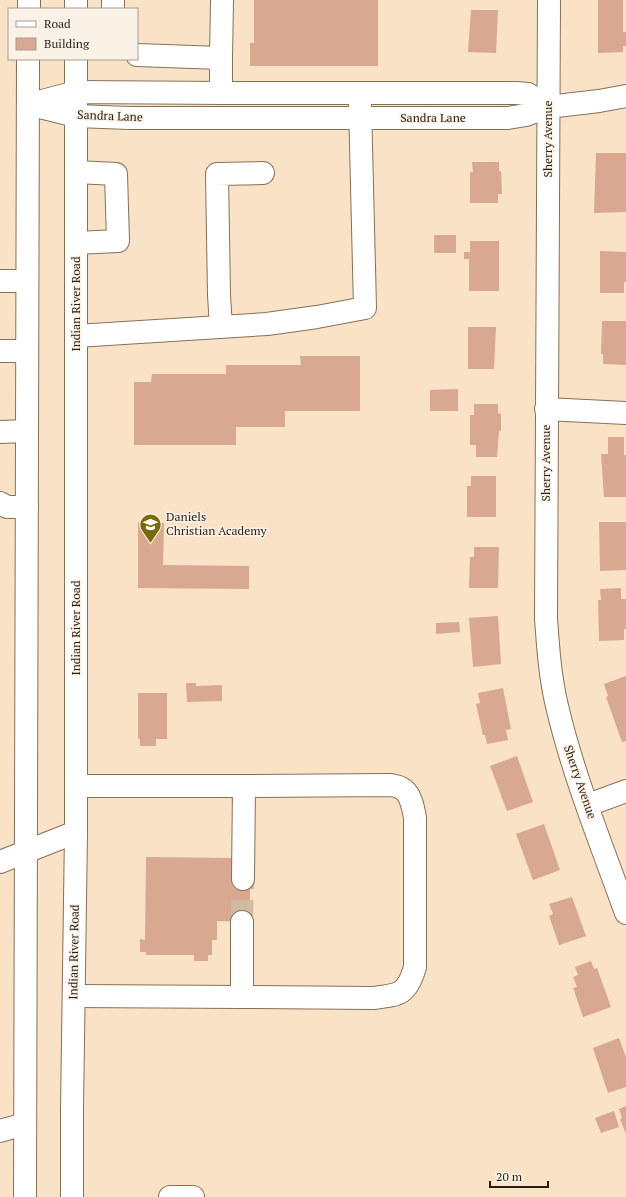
<svg xmlns="http://www.w3.org/2000/svg" width="626" height="1197" font-family="'PT Serif',serif">
	<rect width="100%" height="100%" fill="#fae2c6"/>
	<!-- building -->
	<path fill="#d8a890" d="M254,0h124v66h-128v-23h4z
		M598,0h25v32h3v14h-3v6l-25,1z
		M471,10h27l-2,43 -28,-1z
		M596,153h30v59l-32,1z
		M472,162h27v9h2l1,23h-4v9h-28v-31h3z
		M434,235h22v18h-22z
		M470,241h29v50h-30v-32h-5v-7h6z
		M600,251l26,1v30h-2v11h-24z
		M602,321h24v44l-23,-1v-10h-2z
		M468,327h28l-2,42h-26z
		M300,356h60v55h-75v16h-49v18h-102v-63h17l1,-8h74v-9h75z
		M458,389v22h-28v-21z
		M474,404h24v9l3,1v17h-2l-2,26h-21v-12h-6v-30h4z
		M608,437h16v18h2v42h-22l-3,-43h7z
		M471,476h25v41h-29v-31h4z
		M138,522l26,1 -1,42 86,1v23l-111,-1z
		M599,522h27v48l-26,1z
		M474,547h25l-1,41h-29l1,-31h4z
		M621,588v11h5v30h-2v11l-25,1 -1,-41h3l-1,-11z
		M498,616l3,48 -28,3 -4,-49z
		M459,622l1,10 -24,2v-11z
		M626,676v65l-4,1 -16,-45 2,-1 -4,-12z
		M186,683h10v3l26,-1v16l-35,1z
		M503,688l8,41 -5,1 2,10 -21,4 -2,-9h-2l-7,-31 4,-1 -2,-10z
		M138,693h29v46h-11v7h-16v-7h-2z
		M517,756l16,46 -26,9 -17,-45z
		M544,824l16,46 -27,10 -17,-46z
		M146,857l87,1 17,21v43l-33,-1v19h-5v15h-4v6h-14v-6h-48v-3h-6v-13l5,1z
		M572,897l14,39 -27,9 -10,-29 4,-2 -4,-10z
		M591,961l3,8 3,-1 14,39 -28,10 -10,-29 4,-1 -4,-10 5,-2 -3,-8z
		M619,1038l7,19v30l-18,6 -15,-45z
		M626,1106v28l-6,-15 2,-1 -3,-9z
		M614,1111l5,16 -18,6 -6,-15z"/>
	<g fill="none" stroke-linecap="round" stroke-linejoin="round">
		<!-- minor-tunnel -->
		<path stroke="#d0bba2" stroke-width="22" stroke-dasharray="22 11" stroke-linecap="butt" d="M242,922l1,-43"/>
		<defs>
			<path id="minor" d="M113,0v9
				M549,0l-3,618c2,29 4,59 11,88 16,69 45,140 69,207
				M137,55l84,3v35
				M221,58l1,-58
				M28,104l48,12 53,2h379l18,-3 22,-8 51,-6 27,-5
				M31,104l45,-12 151,1h289l12,1 20,13
				M76,243l42,-2 -2,-67 -40,-2
				M0,281h27
				M221,327l-2,-32 -2,-121 46,-1
				M76,336l191,-12 50,-7 48,-9 -5,-204
				M0,351h27
				M546,409l80,4
				M0,432l27,-1
				M0,503l7,4h20
				M76,786h168l-1,93
				M588,805l38,-14
				M0,862l76,-30
				M74,996l168,1v-75
				M242,997l131,1c26,-3 34,-3 42,-31v-149c-2,-11 -4,-25 -14,-30 -3,-2 -7,-2 -10,-3l-147,1
				M0,1131l25,-7
				M170,1197h23"/>
			<path id="major" d="M76,0v9
				M29,9v-9
				M25,1197l3,-1138
				M72,1197v-87l4,-278v-773"/>
		</defs>
		<!-- minor casing -->
		<use href="#minor" stroke="#867158" stroke-width="24"/>
		<!-- major casing -->
		<use href="#major" stroke="#867158" stroke-width="24"/>
		<!-- minor -->
		<use href="#minor" stroke="#fff" stroke-width="22"/>
		<!-- major -->
		<use href="#major" stroke="#fff" stroke-width="22"/>
	</g>
	<!-- icons -->
	<defs>
		<symbol id="school-pin" viewBox="-11 -11 22 30"><path d="M0 17L-7.5 6A9.5 9.5 0 1 1 7.5 6Z" fill="#786b03" stroke="#fbf2e7"/><path d="M0-5L7-2L0 1L-7-2ZM-4 1L0 2.5L4 1V4Q0 6-4 4Z" fill="#fff"/></symbol>
	</defs>
	<g fill-rule="evenodd">
		<use href="#school-pin" x="138" y="512" width="25" height="34"/>
	</g>
	<g text-anchor="middle" stroke-width="3" stroke-linejoin="round" paint-order="stroke">
		<!-- street labels -->
		<g font-size="12" fill="#261d13" stroke="#fbf2e7">
			<text transform="translate(110 116) rotate(2)" y="4">Sandra Lane</text>
			<text x="433" y="122">Sandra Lane</text>
			<text transform="translate(548 139) rotate(-90)" y="4">Sherry Avenue</text>
			<text transform="translate(76 304) rotate(-90)" y="4">Indian River Road</text>
			<text transform="translate(546 463) rotate(-90)" y="4">Sherry Avenue</text>
			<text transform="translate(76 628) rotate(-90)" y="4">Indian River Road</text>
			<text transform="translate(580 782) rotate(71)" y="4">Sherry Avenue</text>
			<text transform="translate(74 952) rotate(-89)" y="4">Indian River Road</text>
		</g>
		<!-- poi labels -->
		<g font-size="12" fill="#261d13" stroke="#fbf2e7" text-anchor="start">
			<text x="166" y="521">Daniels<tspan x="166" dy="14">Christian Academy</tspan></text>
		</g>
	</g>
	<!-- legend -->
	<rect x="8" y="8" width="130" height="52" fill="#fbf2e7" stroke="#a69d92"/>
	<rect x="16" y="21" width="20" height="6" fill="#ffffff" stroke="#a69d92"/>
	<text x="44" y="28" font-size="12" fill="#261d13">Road</text>
	<rect x="16" y="38" width="20" height="12" fill="#d8a890" stroke="#a69d92"/>
	<text x="44" y="48" font-size="12" fill="#261d13">Building</text>
	<!-- scale -->
	<path d="M490 1181v6h58v-6" fill="none" stroke="#261d13" stroke-width="2"/>
	<text x="496" y="1181" font-size="12" fill="#261d13" stroke="#fbf2e7" stroke-width="3" paint-order="stroke">20 m</text>
</svg>
